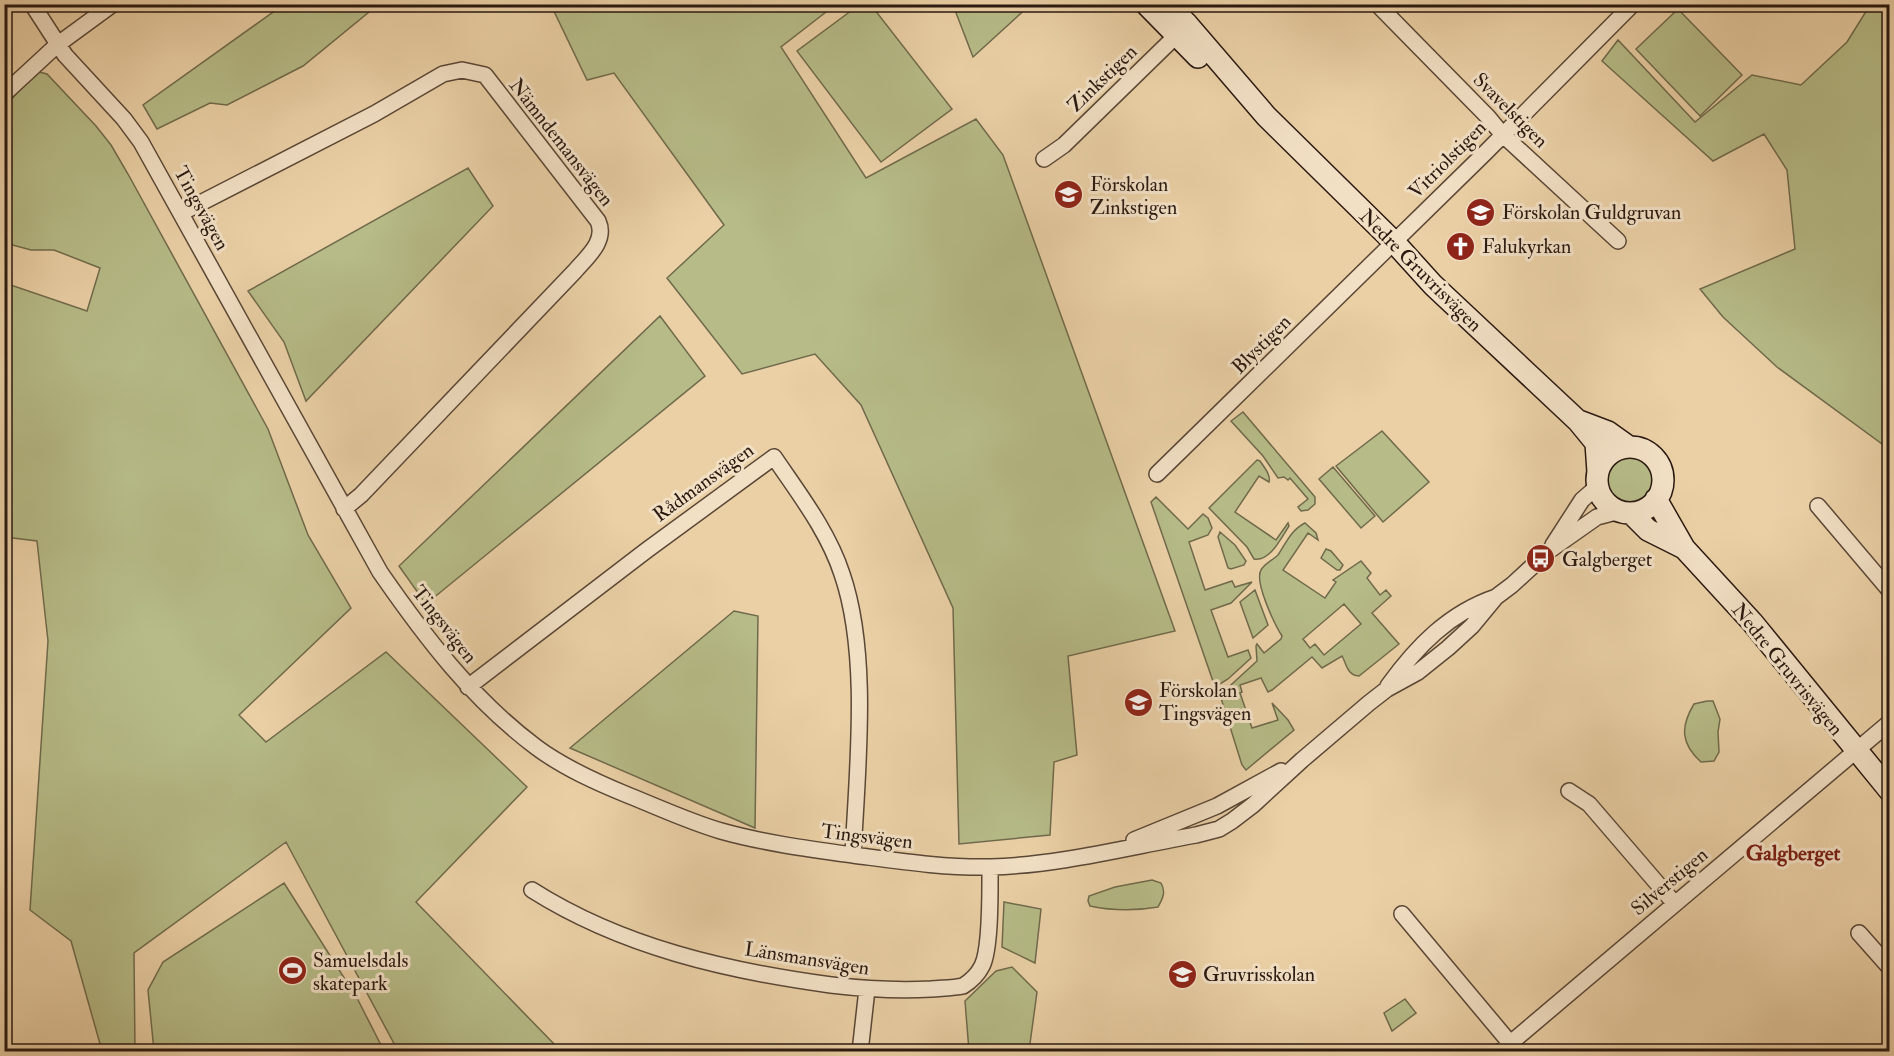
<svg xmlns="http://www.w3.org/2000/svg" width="1894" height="1056" font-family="'IM FELL Double Pica',serif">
	<rect width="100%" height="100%" fill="#ebd0a6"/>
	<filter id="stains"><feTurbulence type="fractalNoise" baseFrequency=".00333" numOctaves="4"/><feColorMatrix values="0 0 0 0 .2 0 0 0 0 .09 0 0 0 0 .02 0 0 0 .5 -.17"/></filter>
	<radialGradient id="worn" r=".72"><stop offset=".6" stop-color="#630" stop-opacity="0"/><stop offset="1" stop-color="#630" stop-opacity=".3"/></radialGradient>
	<!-- green -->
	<path fill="#b6bb87" stroke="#706a4c" stroke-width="1.5" fill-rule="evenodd" d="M417,5l-43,3 -71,58 -76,39 -17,-2 -53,26 -14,-24 140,-100z
		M551,5h284l-54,42 85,131 110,-59 27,36 172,476 -107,25 9,99 -23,7 -4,73 -91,9 -6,-236 -92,-203 -46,-51 -73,20 -75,-96 57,-53 -110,-152 -27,7z
		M859,5h12l81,104 -71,53 -84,-111z
		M953,5h77l-57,52z
		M1870,5h20l-1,444 -112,-82 -54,-50 -23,-28 95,-40 -8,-79 -23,-36 -51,27 -111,-100 16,-21 77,82 57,-47 49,10 46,-43z
		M1678,9l64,66 -42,41 -64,-67z
		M39,72l8,2 49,52 15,19 17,29 140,255 40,106 43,73 -112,107 27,27 120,-90 141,135 -111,115 139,143 -7,7 -150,-1 -112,-209 -152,111 1,98h-33l-31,-110 -41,-31 18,-269 -11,-100 -32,-4v-254l82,28 13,-43 -46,-18h-23l-26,-7v-136l17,-20z
		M468,168l25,38 -187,195 -22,-59 -36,-51z
		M660,316l45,60 -279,228 -27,-38z
		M1243,412l72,85v7l-7,6 -7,1 -3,-4 10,-8 -18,-21 -2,2 -4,-3 -6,1 -15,-22 -32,-35z
		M1382,431l47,51 -46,40 -47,-56z
		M1605 480a24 24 0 1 1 48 0a24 24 0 1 1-48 0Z
		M1257,460l3,1c4,6 11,14 9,21l-10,-6 -24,36 41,28 12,-17 1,3c-8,12 -19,36 -35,33l-7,-12 -38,-39z
		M1333,467l42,49 -14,12 -42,-49z
		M1156,497l32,32 15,-15 5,4 4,10 -4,7 -19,7 16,48 27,-9 3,6 17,-5 -21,21 -20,7 17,47 20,-7 3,8 -23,21 -13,8 -64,-185z
		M1305,523l11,10 2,7 -10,-7 -25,37 42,28 11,-16 -3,-2 28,-19 10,12 -4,5 13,17 6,-5 5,6 -19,17 27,31 -40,32c-12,-1 -12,-11 -17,-20l-20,12 -10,-11 -40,33 -4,2 -7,-14 -21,7 2,7 -2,1 12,35 26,-8 -6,-17 16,17 6,10 -48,40 -4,-5 -22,-70 37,-34 -1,-15 1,-2 7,9 17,-14 1,-3c-7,-11 -28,-54 -21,-66 3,-6 12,-10 17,-15 8,-12 13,-25 27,-32zM1344,604l17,20 -37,31 -9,-11 -5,4 -7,-9z
		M1220,532l15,13 11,16 -2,4 -13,4 -3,-1 -10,-31z
		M1326,549l5,2 12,14 -3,5h-3l-16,-12z
		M1255,590l13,35 -15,13 -13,-36z
		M734,611l24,5 -3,212 -185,-80z
		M1707,701h6l7,18 -2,13 1,20 -5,9 -13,1c-20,-18 -21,-35 -7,-58z
		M1152,880l9,3c5,9 2,15 -3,24 -23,4 -45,4 -68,-1l-2,-5 1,-5 26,-9z
		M284,883l73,115 27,53h-230l-6,-61 15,-28z
		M1004,902l37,7 -6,54 -33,-16z
		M1012,967l25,25 -8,59h-60l-4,-50 31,-30z
		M1405,999l11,14 -24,18 -8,-18z"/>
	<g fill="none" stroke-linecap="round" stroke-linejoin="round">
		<defs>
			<path id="street" d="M32,4l33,51 59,64 17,23 239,430c45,65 92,127 156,175 28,21 62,36 94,49 30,12 60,26 91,35 43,12 88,18 132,24 46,6 91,13 138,12 69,-2 137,-20 205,-32l23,-6 13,-8 21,-16 49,-45 67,-57 18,-14 31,-17 30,-24 24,-22 24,-29 16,-12 38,-35 47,-33 23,-6
				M1377,4l111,113 14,17 116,107
				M4,94l53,-49 56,-41
				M1044,159l20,-14 119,-116
				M181,213l193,-99 69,-40 19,-4 23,5 113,146c9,20 -11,36 -23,50l-214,224 -17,14
				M1157,474l329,-322 147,-148
				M1818,506l72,85
				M1553,545l29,-45 16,-14
				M1388,686c29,-40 61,-73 108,-89
				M468,687l179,-137 127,-93c25,37 54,74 68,117 28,81 15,196 11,281
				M1569,791l20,13 86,100
				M1134,840l83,-34 64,-35
				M532,890c90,57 195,81 299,95 34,4 66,6 100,4 11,-1 22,-1 32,-3 8,-5 15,-12 19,-20 9,-17 8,-78 8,-99
				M1402,914l108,129
				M1859,933l31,35
				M860,1052l7,-63
				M1500,1052l390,-330"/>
			<path id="secondary" d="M1146,4l52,53
				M1167,4l20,20 79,92 128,126 39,43 145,136 18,22 2,29
				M1579,421l29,11 21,15
				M1597 480a33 33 0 1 1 66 0a33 33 0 1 1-66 0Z
				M1656,499l28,49 68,74 138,169
				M1631,513l17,17 36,18"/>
		</defs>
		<!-- street casing -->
		<use href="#street" stroke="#5a4736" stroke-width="18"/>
		<!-- secondary casing -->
		<use href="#secondary" stroke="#2a1911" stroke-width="24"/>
		<!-- street -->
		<use href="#street" stroke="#f2e0c5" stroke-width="15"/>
		<!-- secondary -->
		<use href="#secondary" stroke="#f2e0c5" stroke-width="21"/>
	</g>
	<!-- icons -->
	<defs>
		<symbol id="school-disc" viewBox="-11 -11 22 22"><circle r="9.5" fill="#8f2418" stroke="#f2e0c5"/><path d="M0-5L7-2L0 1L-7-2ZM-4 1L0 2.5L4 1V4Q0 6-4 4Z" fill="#fff"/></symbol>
		<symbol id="church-disc" viewBox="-11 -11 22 22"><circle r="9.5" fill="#8f2418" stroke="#f2e0c5"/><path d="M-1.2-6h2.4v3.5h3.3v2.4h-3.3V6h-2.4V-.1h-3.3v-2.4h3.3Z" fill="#fff"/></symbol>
		<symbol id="bus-disc" viewBox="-11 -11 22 22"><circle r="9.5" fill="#8f2418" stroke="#f2e0c5"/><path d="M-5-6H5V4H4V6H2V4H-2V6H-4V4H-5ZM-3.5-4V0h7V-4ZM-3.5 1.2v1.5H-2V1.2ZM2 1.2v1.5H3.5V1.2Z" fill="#fff"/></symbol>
		<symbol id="stadium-disc" viewBox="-11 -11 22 22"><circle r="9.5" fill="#8f2418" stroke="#f2e0c5"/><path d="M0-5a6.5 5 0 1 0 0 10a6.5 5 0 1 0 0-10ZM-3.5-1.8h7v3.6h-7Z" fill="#fff"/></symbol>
	</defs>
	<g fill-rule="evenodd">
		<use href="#school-disc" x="1052" y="178" width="33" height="33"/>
		<use href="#school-disc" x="1464" y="196" width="33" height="33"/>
		<use href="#church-disc" x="1444" y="230" width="33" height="33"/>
		<use href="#bus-disc" x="1524" y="542" width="33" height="33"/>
		<use href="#school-disc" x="1122" y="686" width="33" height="33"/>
		<use href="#stadium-disc" x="276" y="954" width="33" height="33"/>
		<use href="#school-disc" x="1166" y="958" width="33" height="33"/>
	</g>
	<g text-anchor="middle" stroke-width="6" stroke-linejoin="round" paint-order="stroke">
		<!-- street labels -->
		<g font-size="20" fill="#2a1911" stroke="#f2e0c5">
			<text transform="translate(1102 78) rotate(-44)" y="7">Zinkstigen</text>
			<text transform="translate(1511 110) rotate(45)" y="7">Svavelstigen</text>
			<text transform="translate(562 142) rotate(52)" y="7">Nämndemansvägen</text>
			<text transform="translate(1447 159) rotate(-45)" y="7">Vitriolstigen</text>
			<text transform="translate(202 208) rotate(61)" y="7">Tingsvägen</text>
			<text transform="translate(1421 270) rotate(45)" y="7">Nedre Gruvrisvägen</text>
			<text transform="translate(1261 344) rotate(-45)" y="7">Blystigen</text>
			<text transform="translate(703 482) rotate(-36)" y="7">Rådmansvägen</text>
			<text transform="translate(445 624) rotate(52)" y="7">Tingsvägen</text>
			<text transform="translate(1788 669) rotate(51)" y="7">Nedre Gruvrisvägen</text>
			<text transform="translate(867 836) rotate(7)" y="7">Tingsvägen</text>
			<text transform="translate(1669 881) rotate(-40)" y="7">Silverstigen</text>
			<text transform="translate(807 958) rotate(9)" y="7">Länsmansvägen</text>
		</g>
		<!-- poi labels -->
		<g font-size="20" fill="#2a1911" stroke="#f2e0c5" text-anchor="start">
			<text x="1090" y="191">Förskolan<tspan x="1090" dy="23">Zinkstigen</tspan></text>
			<text x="1502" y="219">Förskolan Guldgruvan</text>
			<text x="1482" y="253">Falukyrkan</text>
			<text x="1562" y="566">Galgberget</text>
			<text x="1159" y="697">Förskolan<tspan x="1159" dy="23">Tingsvägen</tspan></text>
			<text x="313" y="967">Samuelsdals<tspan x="313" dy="23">skatepark</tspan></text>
			<text x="1203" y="981">Gruvrisskolan</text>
		</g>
		<!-- neighbourhood labels -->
		<g font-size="21" font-weight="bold" fill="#7a1f14" stroke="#f2e0c5">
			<text x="1793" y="860">Galgberget</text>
		</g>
	</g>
	<!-- margin -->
	<rect width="1894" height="1056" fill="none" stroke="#ebd0a6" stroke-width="24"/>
	<rect x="6" y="6" width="1882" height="1044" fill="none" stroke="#2a1911" stroke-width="3"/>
	<rect x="12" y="12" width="1870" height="1032" fill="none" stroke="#2a1911" stroke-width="1.5"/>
	<rect width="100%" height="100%" filter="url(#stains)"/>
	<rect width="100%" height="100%" fill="url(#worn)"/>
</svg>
